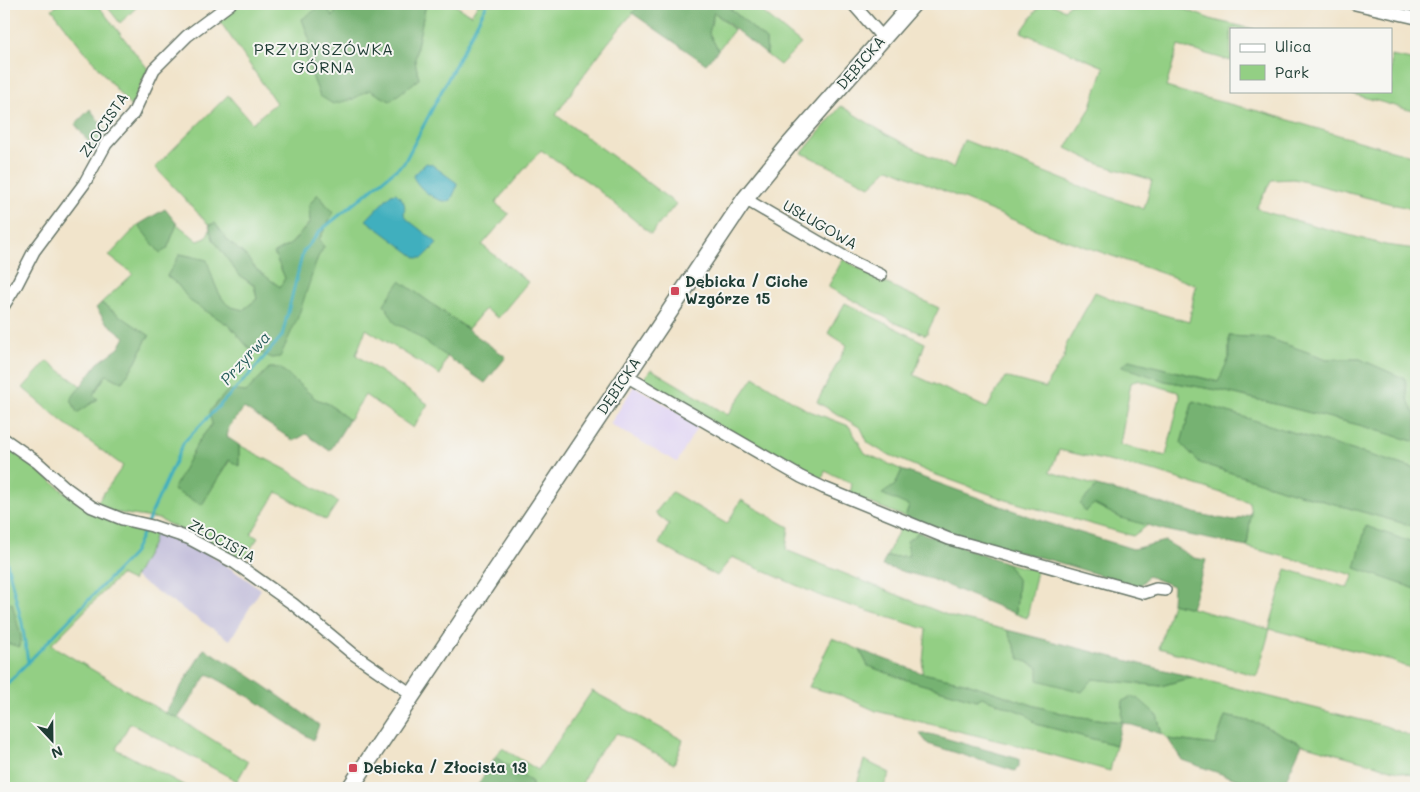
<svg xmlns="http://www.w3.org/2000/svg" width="1420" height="792" font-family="Mali,sans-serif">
	<rect width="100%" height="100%" fill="#f6f6f2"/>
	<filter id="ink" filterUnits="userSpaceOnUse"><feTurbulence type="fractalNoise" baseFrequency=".02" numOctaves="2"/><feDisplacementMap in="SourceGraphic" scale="10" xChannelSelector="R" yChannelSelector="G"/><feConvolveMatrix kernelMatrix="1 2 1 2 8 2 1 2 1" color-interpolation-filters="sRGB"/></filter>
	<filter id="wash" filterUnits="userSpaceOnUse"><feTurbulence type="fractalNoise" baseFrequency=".0096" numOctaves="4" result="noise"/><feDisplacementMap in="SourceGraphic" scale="20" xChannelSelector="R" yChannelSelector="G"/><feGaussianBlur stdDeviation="1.12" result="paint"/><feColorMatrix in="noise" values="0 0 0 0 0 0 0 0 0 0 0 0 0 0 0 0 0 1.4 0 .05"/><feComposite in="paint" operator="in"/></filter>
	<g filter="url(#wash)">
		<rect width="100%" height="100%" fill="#f1e4cb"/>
		<!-- built -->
		<path fill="#e0d4f4" d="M634,386l65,38 -22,38 -67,-38z"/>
		<!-- industrial -->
		<path fill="#c4c0db" d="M155,531l50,20 56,38 -31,51 -91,-60 -5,-4z"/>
		<!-- green -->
		<path fill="#93cf84" stroke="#59865c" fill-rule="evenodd" d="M60,4h37l51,65 -17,38 -53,-64 -26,-34z
			M105,4h35l-20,19z
			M238,4h101l-6,13 -31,2 7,19 -3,22 14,36 33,3 16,-9 50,-11 -4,-18 2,-15 9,-42h27l18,11 7,-11h163c-32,35 -59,72 -85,111l62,45 58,44 -25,30 -60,-50 -50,-34 -46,53 14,11 -27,31 46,37 -30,36 -13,-9 -17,20 -67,-47 -5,42 10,4 41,28 -7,19 -74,-46 -10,26 72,49 -15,24 -48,-33 -16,25 -20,-16 -13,-5 -36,-31h-11l-23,24 -34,32 -14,18 -22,43 26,19 28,-44 9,6v-21l48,25 51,32 -12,18 -49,-28 -26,42 7,4 -16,23 -83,-42 -47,-7 -16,-8 27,-38 -60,-44 -40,-34 24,-27 34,25 -10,13 7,13 19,-13 -4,-4 13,-20 16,7 14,-20 11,-24 3,-2 -49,-33 32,-29 -24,-18 29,-31 22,27 7,-3 10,-25 21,17 8,-3 4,-9 3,10 25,35 16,12 3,13 -14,11c-3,-1 -9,-2 -12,-3 -13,-7 -20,-34 -25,-47l-25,-6 -14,22 11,9 13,16 39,25 18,21 62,-71 8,-19 6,-10 -5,-7 14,-27 -15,-19 -9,11 1,17 -19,22 -17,9 11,25 -5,9 -24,-18 -11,-14 -16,-13 -14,-19 -6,2 -54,-58 73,-72 24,28 24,-20 -59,-86z
			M725,4h28l48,40 -21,21 -13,-10 -1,-15z
			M1041,4h10l14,6 4,-6h102l42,16 41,9h-23v32l-53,-15 -12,41c32,10 64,17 96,25 52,15 102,32 154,44v54l-122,-31 -22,1 -16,28 13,5 116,32 31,4v168l-8,-17 -3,-21 -45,-20h-33l-59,-21 -39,-2v22l-10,24 -90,-22 36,21 58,10 136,34 57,17v27l-128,-38 -95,-30 -12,42 19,20 92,29 124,35v17l-50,-17 -10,41 60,21v82l-29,-12 -117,-30 -13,47 -98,-28 13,-45 97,26 17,-60 62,19 6,-13 -107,-28 4,-34 -2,-11 -92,-30 -98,-22 -9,22 47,14 -17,18h14l27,14 27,7 -15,11 -127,-36 -75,-27 -48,-21 -15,-9 -7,-15 -44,-26 30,-57 -19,-12 17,-30 80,40 -11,32 73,33 18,-31 41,11 3,-8 15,-22 1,-11 30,-55 24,10 70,20 7,-37 -156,-54 -151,-63 -19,18 -68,-33 39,-47 45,28 67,34 11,-28 123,49 57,20 8,-29 -53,-16 -33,-16 24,-39 14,-42 -83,-35zM1137,380l41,12 2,5 -14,59 -46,-11 11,-62z
			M714,12l20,18 -16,20 -9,-17z
			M1391,56l25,5v51l-74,-21h49z
			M843,259l38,22 58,27 -13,27 -28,-11 -70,-37z
			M651,369l77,46 26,-38 53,33 42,16 16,27 37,17 -7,15 15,21 -5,11 -55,-22 2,-12 -27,-12 -3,9 -6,1 -174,-99z
			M4,441l63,53 88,37 -3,14 -20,36 -12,-6 -69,70 114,68 13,5 70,44 -11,19 -107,-58 -14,26 73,39h-185v-62l1,-2 -1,-2v-87l2,8 14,3 -8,-43 -8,-2z
			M672,492l55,32 14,-24 48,27 -3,23 166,67 55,13 13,29 19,8 54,12 68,7 31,-9 193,49 31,12v38l-114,-32 -44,-21 -33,-7 -10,29 -47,-6 -6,-5 -5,-19 -34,-14 -1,21 -49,-6 -38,-10 -71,-24 -42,-9 4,-44 -103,-32 -91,-40 -15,19 -58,-32 10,-20 -14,-11z
			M901,526l18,6 -10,24 -23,1z
			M1007,563l30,8 -10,47 -11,-4 2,-33z
			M832,638l28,12 8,16 39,14 70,20 5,-3 44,17 10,10 80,21 -6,26 -94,-26 -140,-34 -33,-15 -34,-9z
			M592,691l91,49 -9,24 -57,-31 -23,25 -14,30h-48v-6l-37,-25 7,-9 36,22z
			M864,760l26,13 -7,15h-27z"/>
		<!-- forest -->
		<path fill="#76b272" stroke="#4a7853" d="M324,4l9,13 6,-13h87l-9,42 -2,15 4,18 -29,22 -21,-11 -16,9 -20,5 -13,-8 -14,-36 3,-22 -7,-19z
			M641,4h84l41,36 1,15 -53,-43 -5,21 9,17 -12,14 -74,-51z
			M90,109l18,24 -12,19 -21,-28z
			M318,194l15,19 -14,27 5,7 -6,10 -20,60 -18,40 -8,1 -24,-11 -18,-21 -40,-25 -12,-16 -11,-9 13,-22 27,6c4,13 11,40 24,47 4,1 9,2 12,3l14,-11 -2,-13 -17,-12 -25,-35 -4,-13 6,-3 14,19 16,13 11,14 24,18 5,-9 -11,-25 17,-9 19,-21 -1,-18z
			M165,209l12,15 -10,25 -7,4 -22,-28z
			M400,281l106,76 -21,26 -79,-55 -10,-4 -12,-20z
			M101,303l49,33 -3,2 -11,24 -14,20 -16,-7 -13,20 5,4 -21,14 -6,-14 27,-36 21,-15 6,-11 -19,-15 -10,-14z
			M1229,336l39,2 59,21h33l45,20 3,21 8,17v25l-57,-17 -136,-34 -58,-10 -44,-15 8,-6 89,22 11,-24z
			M269,368h11l36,31 13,5 20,16 -19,31 -24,-17 -12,7 -50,-33 -15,19 -2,10 12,8v21l-10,-6 -27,45 -29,-15 25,-48 14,-18 -3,-12 19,-22 18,2z
			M1193,401l95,30 128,38v58l-124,-35 -92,-29 -19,-20z
			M902,470l140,51 91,28 32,-8 29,17 12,2 -15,48 -19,-5 1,-17 -25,-10 -9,11 -85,-26 -56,-14 -93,-30 4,-11 -27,-12 13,-9z
			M1097,486l106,29 31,6 17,-8 -4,34 -82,-17 -44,-12 -27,-14 -9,8 -5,-8z
			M1366,526l50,18v45l-61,-21z
			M919,532l88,31 11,18 -2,33 -85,-35 -49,-13 4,-9 23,-1 -2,-15z
			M4,601l8,2 9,34 -1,10 -14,-4 -2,-8z
			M1007,630l185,47 -31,9 -68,-7 -11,13 -44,-12v-13l-18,-8z
			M204,649c41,21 78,49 115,76l-6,15 -60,-41 -45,-25 -30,44 -13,-5z
			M860,650l62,23 42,9 71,24 38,10 49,6 1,-21 8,-4 8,2 18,16 5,19 -40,-12 -6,23 -80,-21 -10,-10 -44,-17 -5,3 -70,-20 -39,-14z
			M1225,716l33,7 44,21 -20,44h-21l-79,-28 -14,-21 47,6z
			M920,734h10l89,25v7l-4,5 -87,-27z
			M495,757l37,25v6h-56z"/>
		<!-- water -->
		<path fill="#41afbe" stroke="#307679" d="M426,163l5,1 26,19v4l-6,13c-11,6 -34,-12 -38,-24z
			M396,193c8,8 10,10 8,21l4,6 27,21 2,3 -14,14h-6l-51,-38 25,-26z"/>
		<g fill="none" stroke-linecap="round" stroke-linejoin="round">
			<!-- stream -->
			<path stroke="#41afbe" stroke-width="3" d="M4,551l18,72 6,39
				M4,687l129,-133 51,-112 65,-67 33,-39 21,-84 17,-21 84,-68 83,-159"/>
		</g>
	</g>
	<g filter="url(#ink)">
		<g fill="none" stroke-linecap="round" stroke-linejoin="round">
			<defs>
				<path id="street" d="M853,4l30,34
					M1355,4l61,14
					M745,199l110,64 26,12
					M4,305l13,-21 17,-33 50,-67 22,-40 27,-30 21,-45 33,-33 43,-32
					M626,376l175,101 23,11 125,51 195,54 12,-4 9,1
					M4,439l33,23 29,26 26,19 30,12 30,7 36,12 47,25 58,41 59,49 61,42"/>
				<path id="secondary" d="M350,788l395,-589 44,-54 124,-141"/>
			</defs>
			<!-- street casing -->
			<use href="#street" stroke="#687769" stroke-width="14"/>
			<!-- secondary casing -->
			<use href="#secondary" stroke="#687769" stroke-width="19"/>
			<!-- street -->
			<use href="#street" stroke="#fff" stroke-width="11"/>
			<!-- secondary -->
			<use href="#secondary" stroke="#fff" stroke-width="16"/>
		</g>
	</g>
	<!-- markers -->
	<g fill="#d1495b" stroke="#f6f6f2" stroke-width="2">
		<rect x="670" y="286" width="10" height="10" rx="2.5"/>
		<rect x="348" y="763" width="10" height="10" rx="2.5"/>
	</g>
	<g text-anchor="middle" stroke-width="4" stroke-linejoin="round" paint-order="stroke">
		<!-- street labels -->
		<g font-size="15" fill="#1f3d34" stroke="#f6f6f2">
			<text transform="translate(861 63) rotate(-49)" y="5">DĘBICKA</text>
			<text transform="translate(104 125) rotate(-56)" y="5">ZŁOCISTA</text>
			<text transform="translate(820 225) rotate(30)" y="5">USŁUGOWA</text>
			<text transform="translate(619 386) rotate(-56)" y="5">DĘBICKA</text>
			<text transform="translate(222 541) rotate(28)" y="5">ZŁOCISTA</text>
		</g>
		<!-- poi labels -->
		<g font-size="15" font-weight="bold" fill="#1f3d34" stroke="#f6f6f2" text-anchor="start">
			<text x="685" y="287">Dębicka / Ciche<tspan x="685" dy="17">Wzgórze 15</tspan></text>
			<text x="363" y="773">Dębicka / Złocista 13</text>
		</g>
		<!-- neighbourhood labels -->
		<g font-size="16" letter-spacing="1" fill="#1f3d34" stroke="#f6f6f2">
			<text x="324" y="55">PRZYBYSZÓWKA<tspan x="324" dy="18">GÓRNA</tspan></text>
		</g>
		<!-- water labels -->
		<g font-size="16" font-style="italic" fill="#295f5d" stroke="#f6f6f2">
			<text transform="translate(245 358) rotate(-48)" y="6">Przyrwa</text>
		</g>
	</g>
	<!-- margin -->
	<rect width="1420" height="792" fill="none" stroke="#f6f6f2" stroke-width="20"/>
	<!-- legend -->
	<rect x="1230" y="28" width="162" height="65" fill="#f6f6f2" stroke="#a0aca6"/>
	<rect x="1240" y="44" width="25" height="8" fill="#ffffff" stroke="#a0aca6"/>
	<text x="1275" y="52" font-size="15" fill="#1f3d34">Ulica</text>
	<rect x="1240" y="65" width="25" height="15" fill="#93cf84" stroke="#a0aca6"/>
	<text x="1275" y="78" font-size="15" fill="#1f3d34">Park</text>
	<!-- north arrow -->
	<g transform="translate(52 740) rotate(158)" stroke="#f6f6f2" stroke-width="4" paint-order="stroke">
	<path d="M0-4L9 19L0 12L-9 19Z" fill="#1f3d34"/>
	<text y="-8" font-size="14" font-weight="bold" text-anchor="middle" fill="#1f3d34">N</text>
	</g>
</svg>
